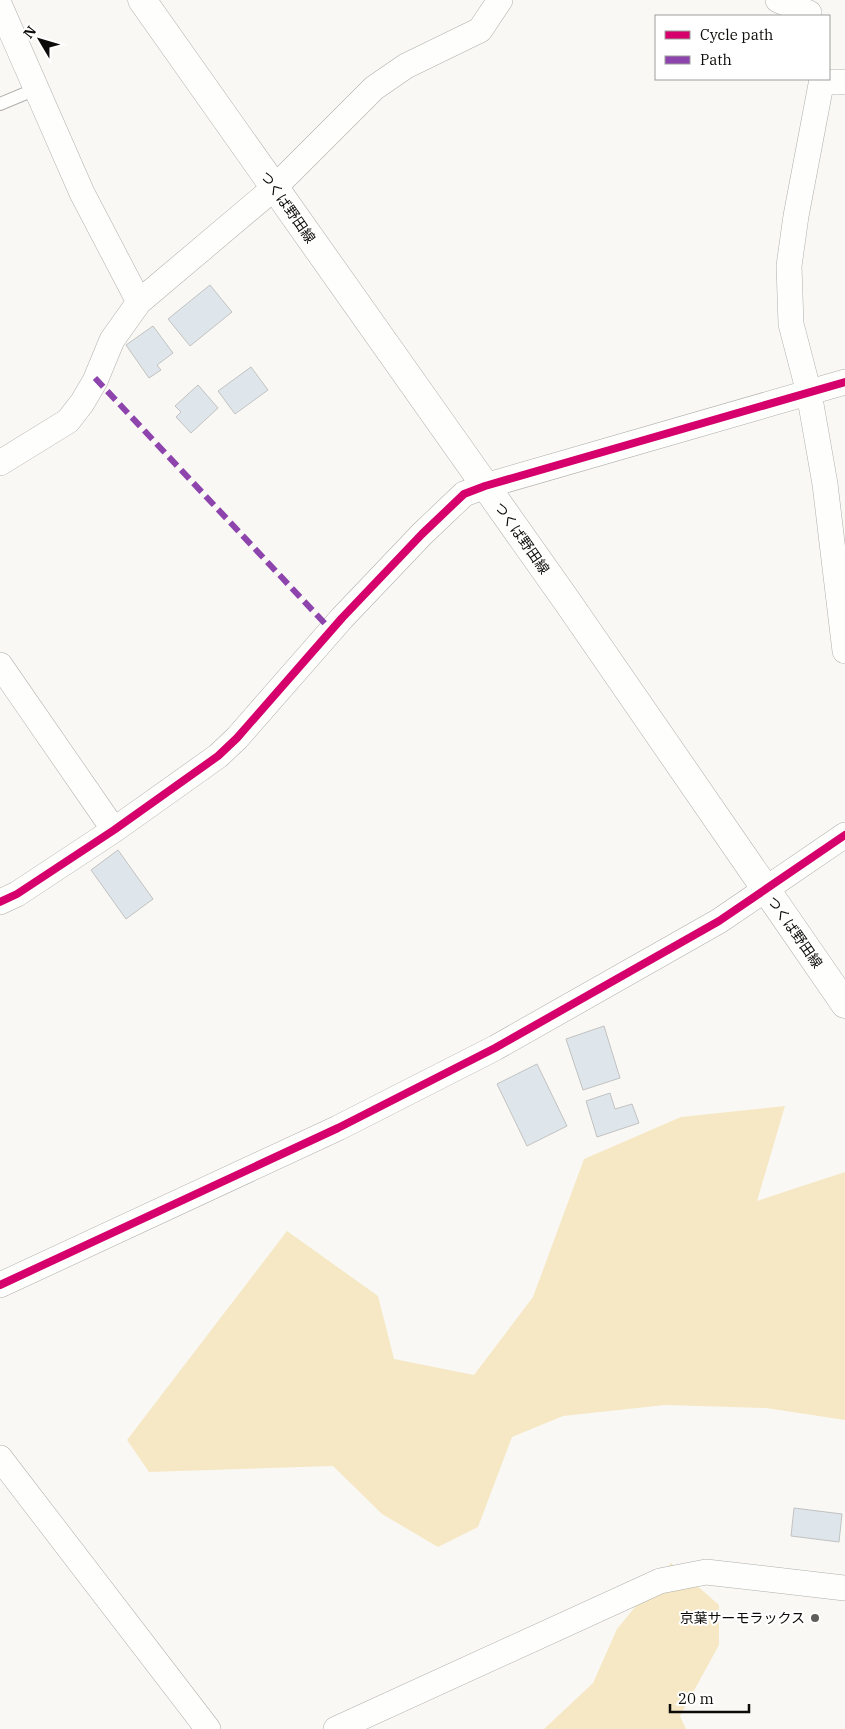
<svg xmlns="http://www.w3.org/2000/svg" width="845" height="1729" font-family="'IBM Plex Serif','Noto Sans JP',serif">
	<rect width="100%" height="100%" fill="#f9f8f4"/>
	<!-- green -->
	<path fill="#f6e8c4" d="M785,1106l-28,95 88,-29v248l-79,-12 -101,-3 -102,11 -51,21 -34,90 -40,20 -56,-33 -49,-48 -184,6 -22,-32 160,-209 91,65 16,63 80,16 59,-78 51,-138 97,-42z
		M671,1563l48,42v40l-39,71 6,13h-142l49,-46 24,-54z"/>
	<!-- building -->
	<path fill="#dfe6eb" stroke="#c1c2c1" d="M210,285l22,27 -42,34 -22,-27z
		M153,326l20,27 -16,12 4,5 -12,8 -23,-33z
		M251,367l17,23 -33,24 -17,-23z
		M198,385l20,23 -27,25 -15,-16 5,-5 -6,-6z
		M118,850l35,49 -27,20 -35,-49z
		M604,1026l16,52 -37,12 -17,-51z
		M537,1064l30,62 -40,20 -30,-62z
		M610,1093l5,16 17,-5 7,19 -42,14 -11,-36z
		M794,1508l48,6 -3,28 -48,-6z"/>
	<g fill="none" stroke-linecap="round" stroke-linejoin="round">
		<defs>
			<path id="lane" d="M0,104l36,-15"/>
			<path id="street" d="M778,0l31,13
				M0,6l82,187 57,109 -27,38 -17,41 -13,22 -14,18 -68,42
				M822,79l-26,137 -7,50 2,58 18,69 16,91 20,167
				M822,82h23
				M139,302l135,-114 100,-100 32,-22 74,-36 20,-30
				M0,665l114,165
				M0,902l17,-8 97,-64 104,-74 19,-18 105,-120 80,-84 42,-40 21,-8 360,-104
				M0,1285l338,-157 157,-80 224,-127 126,-86
				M0,1458l208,271
				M336,1729l324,-148 46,-9 139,16"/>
			<path id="primary" d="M142,0l427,604 276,400"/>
		</defs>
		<!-- lane casing -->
		<use href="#lane" stroke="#b0afac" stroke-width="14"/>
		<!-- street casing -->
		<use href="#street" stroke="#b0afac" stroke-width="26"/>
		<!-- primary casing -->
		<use href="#primary" stroke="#b0afac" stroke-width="29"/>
		<!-- lane -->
		<use href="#lane" stroke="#fefefd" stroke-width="12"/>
		<!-- street -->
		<use href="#street" stroke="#fefefd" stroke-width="25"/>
		<!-- primary -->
		<use href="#primary" stroke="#fefefd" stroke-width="28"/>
		<!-- quiet -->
		<path stroke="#8e44ad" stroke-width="6" stroke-dasharray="12 6" stroke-linecap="butt" d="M95,378l236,252"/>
		<defs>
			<path id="cycleway" d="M0,902l17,-8 97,-64 104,-74 19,-18 105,-120 80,-84 42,-40 21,-8 360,-104
				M0,1285l338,-157 157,-80 224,-127 126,-86"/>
		</defs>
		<!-- cycleway casing -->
		<use href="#cycleway" stroke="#fff" stroke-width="11"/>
		<!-- cycleway -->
		<use href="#cycleway" stroke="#d6006c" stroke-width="8"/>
	</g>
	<!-- markers -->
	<circle fill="#5f5e5b" stroke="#fff" stroke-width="2" cx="815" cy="1618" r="5"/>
	<g text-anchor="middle" stroke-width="4" stroke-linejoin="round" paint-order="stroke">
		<!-- street labels -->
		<g font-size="14" fill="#0c0b09" stroke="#fff">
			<text transform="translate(288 207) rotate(55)" y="5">つくば野田線</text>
			<text transform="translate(522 538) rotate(55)" y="5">つくば野田線</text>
			<text transform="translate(795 932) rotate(55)" y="5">つくば野田線</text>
		</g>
		<!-- poi labels -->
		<g font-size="14" fill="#0c0b09" stroke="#fff" text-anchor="end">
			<text x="805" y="1623">京葉サーモラックス</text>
		</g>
	</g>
	<!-- legend -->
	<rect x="655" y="15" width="175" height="65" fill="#ffffff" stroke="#9e9d9d"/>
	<rect x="665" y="31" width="25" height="8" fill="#d6006c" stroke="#9e9d9d"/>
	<text x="700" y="40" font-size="15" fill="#0c0b09">Cycle path</text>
	<rect x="665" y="56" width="25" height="8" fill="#8e44ad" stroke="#9e9d9d"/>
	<text x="700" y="65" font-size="15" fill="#0c0b09">Path</text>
	<!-- north arrow -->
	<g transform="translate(40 40) rotate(308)" stroke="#ffffff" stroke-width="4" paint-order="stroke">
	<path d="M0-4L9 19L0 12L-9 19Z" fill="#0c0b09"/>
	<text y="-8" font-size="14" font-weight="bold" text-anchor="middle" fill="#0c0b09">N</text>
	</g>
	<!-- scale -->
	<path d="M670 1704v8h79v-8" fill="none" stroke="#0c0b09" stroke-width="2.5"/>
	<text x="678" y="1704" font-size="15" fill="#0c0b09" stroke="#ffffff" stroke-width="4" paint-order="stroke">20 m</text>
</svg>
